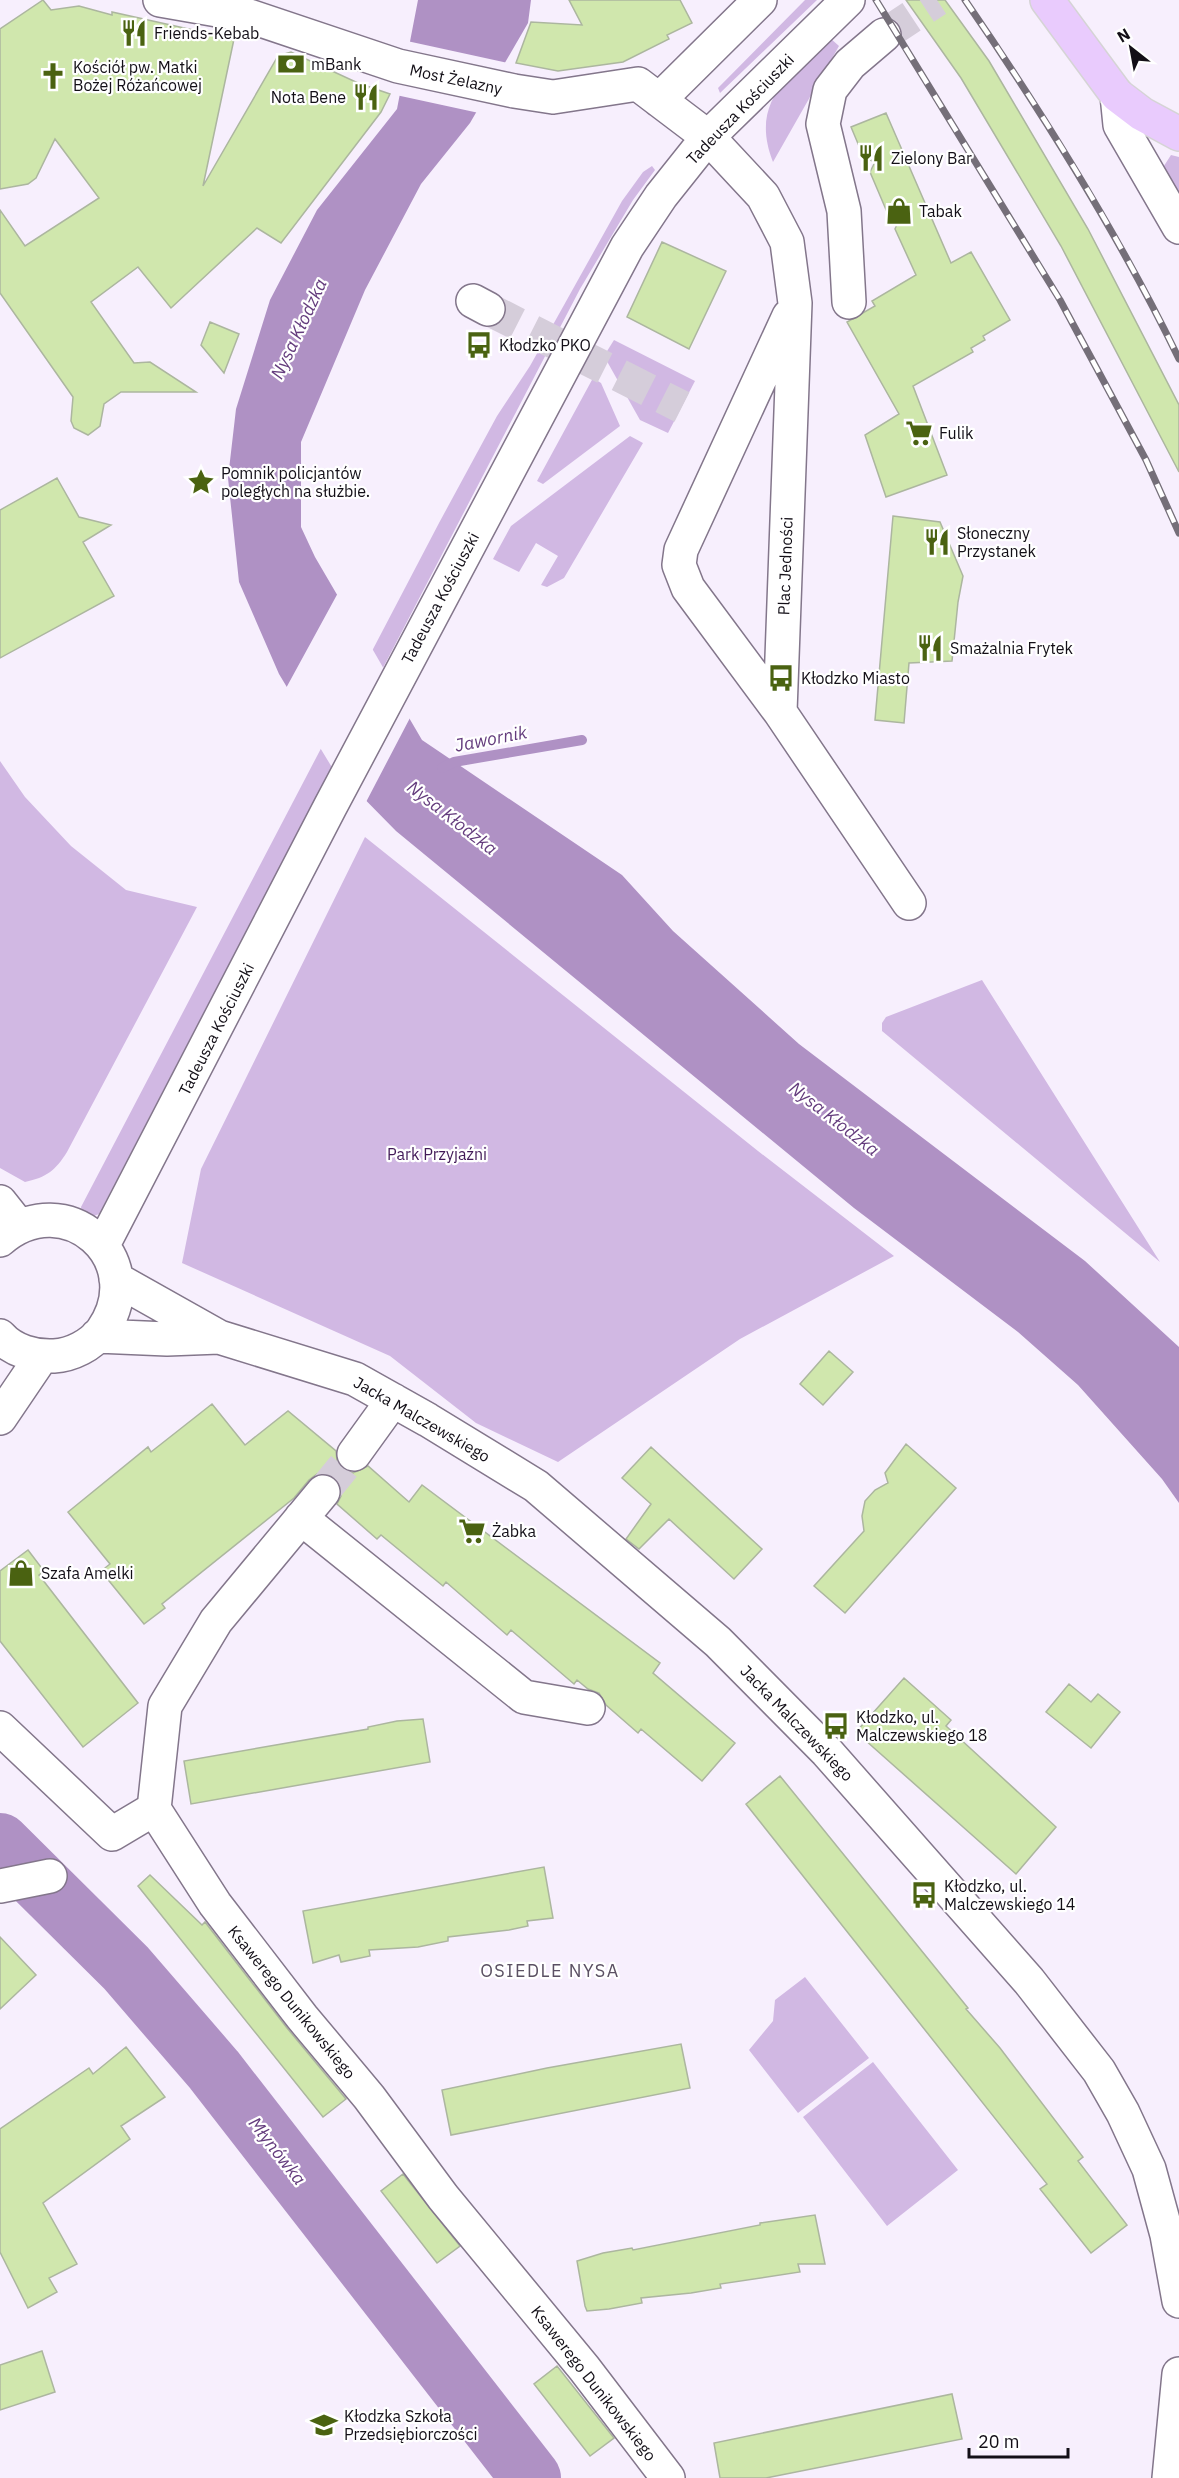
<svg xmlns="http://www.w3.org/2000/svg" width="1179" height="2478" font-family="'IBM Plex Sans',sans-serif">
	<rect width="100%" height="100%" fill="#f7effd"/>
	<!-- green -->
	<path fill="#d1b8e3" d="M805,0h12l-97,93 -2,-5z
		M830,38l9,8 -66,116c-24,-61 17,-87 57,-124z
		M1171,155l8,2v35l-7,-1 -12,-19z
		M652,166l3,4 -22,30 -53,89 -481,925 -8,3 -9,-5 -1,-5 358,-684 58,-107 33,-50 92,-165 21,-29z
		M614,340l81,41 -27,52 -28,-13 -36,-64z
		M593,378l8,5 19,43 -77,58 -6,-3z
		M630,436l13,7 -79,135 -17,9 -6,-2 17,-29 -22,-13 -17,29 -26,-13 18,-33z
		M0,761l25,36 46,49 55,44 71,17 -130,245c-12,19 -20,25 -42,30l-25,-14z
		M365,837l393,314 136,105 -154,83 -182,123 -82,-39 -86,-67 -208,-93 19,-94z
		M982,980l178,282 -278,-231v-8l4,-6z
		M805,1977l64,81 -71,55 -49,-63 24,-29 2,-21z
		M873,2062l85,108 -71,56 -84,-109z"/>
	<!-- water -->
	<path fill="#af91c4" d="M418,0h113l-3,23 -58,100 -49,61 -56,106 -64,152v85l14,30 107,183 200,135 51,56 126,113 286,217 94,86v156l-17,-24 -84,-94 -60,-53 -164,-124 -458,-377 -58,-59 -59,-98 -40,-92 -11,-104 8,-69 34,-109 47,-90 80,-101z"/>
	<!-- pier -->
	<path fill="#f7effd" d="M407,41l101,22 -29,50 -83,-18z
		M339,591l72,125 -46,88 -29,-30 -51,-84z"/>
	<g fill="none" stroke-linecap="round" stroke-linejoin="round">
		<!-- stream -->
		<path stroke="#af91c4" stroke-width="10" d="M442,768l12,-6 128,-22"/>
		<!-- river -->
		<path stroke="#af91c4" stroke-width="60" d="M0,1843l126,125 88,102 317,408"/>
	</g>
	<!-- building -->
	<path fill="#d0e7ad" stroke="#acb69f" stroke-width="1.5" d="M43,0l8,10 28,-4 33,9v-3l122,27 -31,147 75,-130 13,-4 67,31 32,11 -9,18 -100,131 -24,-15 -86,80 -33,-41 -47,35 43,61 16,-1 46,30h-75l-17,12 -4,22 -12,9 -14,-7 -3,-7 2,-24 -73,-104v-83l25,36 74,-48 -44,-59 -19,39 -8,6 -28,5v-160z
		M569,0h111l12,23 -25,12 2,4 -46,23 -65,9 -42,-8 15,-41 51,3z
		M906,0h39l44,61 99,168 91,176v67l-118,-226 -100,-168z
		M886,113l65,150 20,-11 39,68 -27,16 2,4 -14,8 2,4 -60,34 34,89 -61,22 -21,-62 34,-21 -52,-92 28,-16 -3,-5 44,-26 -21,-46 5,-12 -13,-5 -17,-40 5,-10 -11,-4 -13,-31z
		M662,242l64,29 -37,78 -62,-32z
		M210,322l29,12 -15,39 -23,-28z
		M57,478l22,39 32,8 -28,17 31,54 -114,62v-148z
		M893,516l47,6 23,54 -5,26 -6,59 -43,2 -5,60 -29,-3z
		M829,1351l24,21 -30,33 -23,-21z
		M212,1404l33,41 43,-34 48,40 1,10 7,8 9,4 15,-7 41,36 13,-17 238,178 -7,10 82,70 -33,38 -61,-52 -3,4 -32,-28 -7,-12 -11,-4 -11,-9 -3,4 -63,-54 -4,5 -61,-53 -3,4 -62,-51 -4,4 -40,-35 4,-8v-10l-6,-8 -8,-4h-10l-8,6 -15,18 -132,106 3,4 -21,16 -43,-53 9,-7 -42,-52 80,-65 3,5z
		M906,1444l50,44 -111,125 -31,-27 50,-55 -2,-15 3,-15 10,-11 13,-7 -3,-10z
		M651,1447l111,102 -28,30 -65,-60 -30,30 -13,-10 25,-35 -29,-26z
		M28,1550l16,21 -5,4 99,128 -55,44 -83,-106v-70z
		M904,1678l47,42 -5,6 110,101 -40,47 -160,-142z
		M1069,1684l22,18 7,-8 22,18 -29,36 -45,-36z
		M423,1719l7,43 -239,42 -7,-43 184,-32v-2l29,-6z
		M780,1776l188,232 -2,1 34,39 83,109 -5,4 49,64 -36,28 -51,-64 7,-5 -301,-380z
		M544,1867l9,51 -26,3 1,5 -19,4 -61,7v4l-30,6 -49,3 1,6 -29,6 -2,-7 -26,8 -10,-52z
		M150,1875l52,50 3,-3 82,106 59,71 -23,18 -185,-231z
		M0,1937l36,38 -36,34z
		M681,2044l9,44 -239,47 -9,-45 105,-22z
		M126,2047l39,50 -44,29 9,13 -87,64 34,61 -28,14 8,14 -29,16 -28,-56v-123l89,-61 4,6z
		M403,2174l57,72 -23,17 -56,-72z
		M815,2215l10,49h-27l2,8 -80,12 1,4 -30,5 -50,5 1,5 -33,6 -22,2 -2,-5 -8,-45 26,-8 29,-5 1,2 127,-25v-2z
		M42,2351l13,41 -55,18v-45z
		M557,2366l57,72 -24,18 -56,-72z
		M952,2394l10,45 -196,39h-46l-6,-35z"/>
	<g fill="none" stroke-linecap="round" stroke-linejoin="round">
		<!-- minor-tunnel -->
		<path stroke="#d5cdda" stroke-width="33" stroke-dasharray="33 16" stroke-linecap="butt" d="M884,35l53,-35
			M488,309l194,98
			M323,1492l31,-38"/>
		<defs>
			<path id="minor" d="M160,0l86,15 152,51 116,25 39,6 85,-13 70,53 55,59 24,46 8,61 -15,409
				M1117,95l3,30 59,102
				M659,100l101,-100
				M473,301l15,8
				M849,302l-5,-91 -21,-87 7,-34 20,-26 34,-29
				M789,316l-108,234 -2,15 9,23 92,124 129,191
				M0,1202l19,24
				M0,1240c65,-57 152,20 102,91 -11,14 -30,24 -48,25 -19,1 -41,-5 -54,-20
				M103,1245l227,-438 297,-560 34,-51 47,-59 140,-137
				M116,1279l103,58 136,42 73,41 108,66 182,156 109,110 202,229 70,90 24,42 26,56 18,66 12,66
				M97,1336l70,3 52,-2
				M0,1418l42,-62
				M354,1454l39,-54
				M323,1492l-107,129 -51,85 -11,103 61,95 87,113 67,80 74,100 141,171 84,110
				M301,1518l223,179 64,11
				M0,1728l112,106 42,-25
				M0,1886l50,-10
				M1169,2478l10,-104"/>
			<path id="major" d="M1047,0l70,95 25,19 37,20"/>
		</defs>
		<!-- minor casing -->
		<use href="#minor" stroke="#83768b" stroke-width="36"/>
		<!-- major casing -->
		<use href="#major" stroke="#d5d4d5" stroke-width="36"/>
		<!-- minor -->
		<use href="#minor" stroke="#fff" stroke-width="33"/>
		<!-- major -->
		<use href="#major" stroke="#e9cbfd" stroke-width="33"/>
		<defs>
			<path id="rail" d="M876,0l184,300 86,160 33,73
				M965,0c79,115 153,233 214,359"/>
		</defs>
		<!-- rail casing -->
		<use href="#rail" stroke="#756f79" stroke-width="7"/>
		<!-- rail -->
		<use href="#rail" stroke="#fff" stroke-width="4.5" stroke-dasharray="14" stroke-linecap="butt"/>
	</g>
	<!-- icons -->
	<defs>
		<symbol id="restaurant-bare" viewBox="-9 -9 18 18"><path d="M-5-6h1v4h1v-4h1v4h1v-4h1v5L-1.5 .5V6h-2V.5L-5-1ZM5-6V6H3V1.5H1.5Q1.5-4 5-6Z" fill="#4a6211" stroke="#fff" stroke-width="2.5" paint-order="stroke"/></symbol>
		<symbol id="bank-bare" viewBox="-9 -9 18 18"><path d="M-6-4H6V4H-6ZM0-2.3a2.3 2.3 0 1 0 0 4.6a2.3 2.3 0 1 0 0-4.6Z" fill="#4a6211" stroke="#fff" stroke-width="2.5" paint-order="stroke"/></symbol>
		<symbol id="church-bare" viewBox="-9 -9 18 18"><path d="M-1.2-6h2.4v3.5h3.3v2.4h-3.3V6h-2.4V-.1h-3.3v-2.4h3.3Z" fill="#4a6211" stroke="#fff" stroke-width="2.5" paint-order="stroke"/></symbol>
		<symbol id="shop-bare" viewBox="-9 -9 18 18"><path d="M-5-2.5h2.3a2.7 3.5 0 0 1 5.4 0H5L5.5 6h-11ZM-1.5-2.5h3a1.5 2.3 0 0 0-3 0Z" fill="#4a6211" stroke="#fff" stroke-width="2.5" paint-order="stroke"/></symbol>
		<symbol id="bus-bare" viewBox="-9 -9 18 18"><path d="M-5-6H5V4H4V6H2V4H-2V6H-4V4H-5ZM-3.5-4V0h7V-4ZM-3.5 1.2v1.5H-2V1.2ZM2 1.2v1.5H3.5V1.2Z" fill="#4a6211" stroke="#fff" stroke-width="2.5" paint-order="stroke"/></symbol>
		<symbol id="supermarket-bare" viewBox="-9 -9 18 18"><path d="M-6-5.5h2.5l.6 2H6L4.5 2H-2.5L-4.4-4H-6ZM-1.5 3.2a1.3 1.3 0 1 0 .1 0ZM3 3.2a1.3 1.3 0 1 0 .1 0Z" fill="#4a6211" stroke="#fff" stroke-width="2.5" paint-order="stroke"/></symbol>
		<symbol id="sight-bare" viewBox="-9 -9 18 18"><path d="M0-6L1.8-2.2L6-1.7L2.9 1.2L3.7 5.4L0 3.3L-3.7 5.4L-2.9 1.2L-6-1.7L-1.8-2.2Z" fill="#4a6211" stroke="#fff" stroke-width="2.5" paint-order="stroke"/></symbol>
		<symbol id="school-bare" viewBox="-9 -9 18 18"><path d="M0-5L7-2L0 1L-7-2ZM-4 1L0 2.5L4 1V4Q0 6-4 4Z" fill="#4a6211" stroke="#fff" stroke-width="2.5" paint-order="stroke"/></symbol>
	</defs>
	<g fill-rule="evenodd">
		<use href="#restaurant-bare" x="115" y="14" width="38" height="38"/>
		<use href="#bank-bare" x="272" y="45" width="38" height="38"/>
		<use href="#church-bare" x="34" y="57" width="38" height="38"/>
		<use href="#restaurant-bare" x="347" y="78" width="38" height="38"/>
		<use href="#restaurant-bare" x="852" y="139" width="38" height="38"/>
		<use href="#shop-bare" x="880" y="192" width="38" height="38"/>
		<use href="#bus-bare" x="460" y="326" width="38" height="38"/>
		<use href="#supermarket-bare" x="900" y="414" width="38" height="38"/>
		<use href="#sight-bare" x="182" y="463" width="38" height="38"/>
		<use href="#restaurant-bare" x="918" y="523" width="38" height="38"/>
		<use href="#restaurant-bare" x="911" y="629" width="38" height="38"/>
		<use href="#bus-bare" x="762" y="659" width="38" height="38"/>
		<use href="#supermarket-bare" x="453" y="1512" width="38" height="38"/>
		<use href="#shop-bare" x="2" y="1554" width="38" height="38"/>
		<use href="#bus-bare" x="817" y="1707" width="38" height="38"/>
		<use href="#bus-bare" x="905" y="1876" width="38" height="38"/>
		<use href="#school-bare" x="305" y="2406" width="38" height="38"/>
	</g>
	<g text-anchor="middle" stroke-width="4.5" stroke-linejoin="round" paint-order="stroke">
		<!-- poi labels -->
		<g font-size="16" fill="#130f17" stroke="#fff" text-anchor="start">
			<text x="154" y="39">Friends-Kebab</text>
			<text x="311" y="70">mBank</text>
			<text x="73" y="73">Kościół pw. Matki<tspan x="73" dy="18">Bożej Różańcowej</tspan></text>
			<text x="346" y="103" text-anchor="end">Nota Bene</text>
			<text x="891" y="164">Zielony Bar</text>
			<text x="919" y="217">Tabak</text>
			<text x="499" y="351">Kłodzko PKO</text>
			<text x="939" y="439">Fulik</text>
			<text x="221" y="479">Pomnik policjantów<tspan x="221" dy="18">poległych na służbie.</tspan></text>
			<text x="957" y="539">Słoneczny<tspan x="957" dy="18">Przystanek</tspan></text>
			<text x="950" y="654">Smażalnia Frytek</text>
			<text x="801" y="684">Kłodzko Miasto</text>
			<text x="492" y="1537">Żabka</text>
			<text x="41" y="1579">Szafa Amelki</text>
			<text x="856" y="1723">Kłodzko, ul.<tspan x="856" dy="18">Malczewskiego 18</tspan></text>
			<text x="944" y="1892">Kłodzko, ul.<tspan x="944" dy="18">Malczewskiego 14</tspan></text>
			<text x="344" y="2422">Kłodzka Szkoła<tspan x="344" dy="18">Przedsiębiorczości</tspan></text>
		</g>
		<!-- street labels -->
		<g font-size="16" fill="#130f17" stroke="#fff">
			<text transform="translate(456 79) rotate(12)" y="6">Most Żelazny</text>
			<text transform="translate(740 109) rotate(-46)" y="6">Tadeusza Kościuszki</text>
			<text transform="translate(785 566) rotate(-88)" y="6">Plac Jedności</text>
			<text transform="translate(440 598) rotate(-62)" y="6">Tadeusza Kościuszki</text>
			<text transform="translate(216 1029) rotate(-63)" y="6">Tadeusza Kościuszki</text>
			<text transform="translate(422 1419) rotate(30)" y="6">Jacka Malczewskiego</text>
			<text transform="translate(797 1723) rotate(46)" y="6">Jacka Malczewskiego</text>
			<text transform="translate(292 2002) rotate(51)" y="6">Ksawerego Dunikowskiego</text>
			<text transform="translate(594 2383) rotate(52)" y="6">Ksawerego Dunikowskiego</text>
		</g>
		<!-- park labels -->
		<g font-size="16" fill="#421a58" stroke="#fff">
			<text x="437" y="1160">Park Przyjaźni</text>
		</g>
		<!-- water labels -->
		<g font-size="18" font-style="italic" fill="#643c7d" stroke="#fff">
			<text transform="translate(299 329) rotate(-65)" y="6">Nysa Kłodzka</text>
			<text transform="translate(491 739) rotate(-11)" y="6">Jawornik</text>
			<text transform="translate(452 818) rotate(38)" y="6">Nysa Kłodzka</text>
			<text transform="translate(834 1119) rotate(38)" y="6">Nysa Kłodzka</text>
			<text transform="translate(277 2151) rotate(52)" y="6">Młynówka</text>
		</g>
		<!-- neighbourhood labels -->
		<g font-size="18" letter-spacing="1.5" fill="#5b5063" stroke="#fff">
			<text x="550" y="1977">OSIEDLE NYSA</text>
		</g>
	</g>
	<!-- north arrow -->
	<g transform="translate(1131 48) rotate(329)" stroke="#ffffff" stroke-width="4.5" paint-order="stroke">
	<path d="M0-4.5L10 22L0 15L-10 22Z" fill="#130f17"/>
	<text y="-9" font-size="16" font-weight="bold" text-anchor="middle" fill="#130f17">N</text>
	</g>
	<!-- scale -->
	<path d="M969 2448v9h99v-9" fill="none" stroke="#130f17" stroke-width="3"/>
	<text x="978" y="2448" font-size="18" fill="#130f17" stroke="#ffffff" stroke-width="4.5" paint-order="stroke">20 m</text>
</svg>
